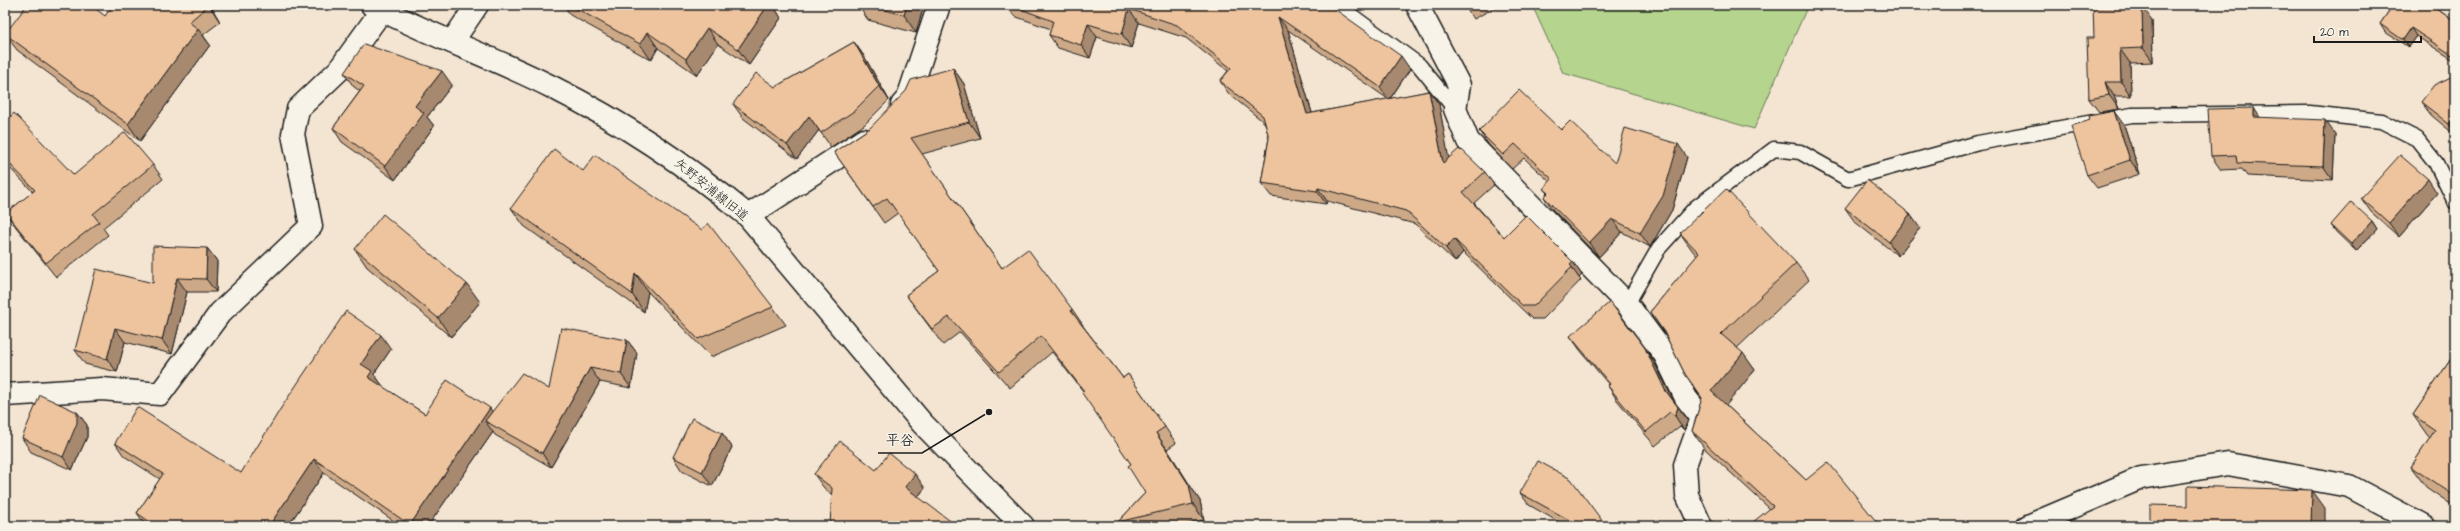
<svg xmlns="http://www.w3.org/2000/svg" width="2460" height="531" font-family="'Architects Daughter','Klee One',sans-serif">
	<rect width="100%" height="100%" fill="#f4e5d2"/>
	<filter id="ink" filterUnits="userSpaceOnUse"><feTurbulence type="fractalNoise" baseFrequency=".025" numOctaves="2"/><feDisplacementMap in="SourceGraphic" scale="8" xChannelSelector="R" yChannelSelector="G"/><feConvolveMatrix kernelMatrix="1 2 1 2 8 2 1 2 1" color-interpolation-filters="sRGB"/></filter>
	<g filter="url(#ink)">
		<!-- green -->
		<path fill="#b5d58e" stroke="#687855" d="M1532,5h276l-54,124 -191,-56z"/>
		<g fill="none" stroke-linecap="round" stroke-linejoin="round">
			<defs>
				<path id="service" d="M1337,5l82,60 36,44
					M1627,304l32,-56 37,-41 78,-58 26,3 48,27 130,-36 154,-28 178,-2 71,8 36,18 19,24 19,39"/>
				<path id="minor" d="M1417,5l42,80 -4,24 13,32 159,163 38,51 21,43 16,20 -17,47 2,30 14,31
					M452,42l25,-37
					M902,105l6,-7 31,-93
					M748,216l116,-76
					M5,395l97,-6 58,5 60,-81 91,-87 -18,-92 5,-25 41,-39 43,-60
					M2028,526l113,-48 87,-14 121,22 75,40"/>
				<path id="tertiary" d="M372,5c59,31 123,53 182,83 70,35 134,78 194,128l174,207 101,103"/>
			</defs>
			<!-- service casing -->
			<use href="#service" stroke="#1c1c1c" stroke-width="17"/>
			<!-- minor casing -->
			<use href="#minor" stroke="#1c1c1c" stroke-width="25"/>
			<!-- tertiary casing -->
			<use href="#tertiary" stroke="#1c1c1c" stroke-width="25"/>
			<!-- service -->
			<use href="#service" stroke="#f7f3e8" stroke-width="14"/>
			<!-- minor -->
			<use href="#minor" stroke="#f7f3e8" stroke-width="22"/>
			<!-- tertiary -->
			<use href="#tertiary" stroke="#f7f3e8" stroke-width="22"/>
		</g>
		<!-- wall -->
		<path fill="#cda988" stroke="#1c1c1c" fill-rule="evenodd" d="M210,5l10,17 -17,13 7,10 -70,96 -123,-91 -12,-16 100,-18z
			M564,5h209l8,13 -32,47 -31,-21 -21,31 -39,-27 -7,12 -81,-45z
			M858,5h66l-8,28 -48,-13z
			M1006,5h325l2,4 77,60 -20,30 39,-8 10,13 9,54 37,14 9,13 -20,18 30,34 69,25 9,13 -3,3 2,2 -38,39h-11l-69,-67 -8,10 -40,-38 -88,-23 -1,3 -55,-8 -10,-13 8,-45 -4,-15 -36,-29 -9,-13 8,-10 -42,-33 -47,-15 -8,25 -34,-11 -7,21 -32,-10 -9,-13 2,-6 -37,-13zM1288,30l100,69 -76,14z
			M1464,5h35l-25,14z
			M2393,5h41l2,2 -1,1 20,13v40l-39,-25 -8,11 -23,-15 -5,-8z
			M2152,20l1,42 -23,1 1,33h-17l5,13 -20,3 -10,-13 5,-61z
			M854,42l10,14 25,44 -25,25 -33,22 -12,-17 -22,29 -54,-41 -10,-14 42,-17z
			M953,68l11,16 16,54 -58,16 80,114 70,41 11,16v1l40,52 5,-4 48,69 -9,6 33,52 4,19 -25,6h-58l-3,-4 27,-29 -14,-29 -48,-73 -31,-39 -42,36 -50,-56 -17,13 -37,-50 33,-24 -41,-58 -14,10 -50,-71 36,-24z
			M344,73l108,12 -25,32 7,9 -39,54 -53,-38 -9,-14 27,-37 -6,-4z
			M2455,75v60l-24,-20 -10,-13z
			M2260,118l75,16 -2,46 -86,-4 -5,-7 -21,1 -10,-14z
			M5,122l69,53 79,-10 10,14 -60,49 5,7 -52,42 -40,-50 -10,-14 27,-21 -28,-29z
			M2124,125l16,49 -43,14 -10,-13z
			M1561,130l54,33 72,-6 -15,53 -22,37 -28,-15 -23,25 -46,-47 -9,-13 3,-4 -4,-4 7,-7 -26,-24 -12,11 -23,-24 -10,-14z
			M583,171l190,136 13,18 -75,32 -63,-65 -4,20 -120,-86 -13,-18z
			M2437,193l-38,44 -28,-25 -10,-14z
			M1845,208l75,20 -22,28 -43,-34z
			M2372,221l5,8 -21,22 -20,-19 -5,-7z
			M1680,233l116,30 13,17 -72,68 18,22 -29,35 80,75 -36,29 -66,-61 -12,-17 10,-32 -17,-25 -20,-40 -15,-22 47,-56 -5,-6z
			M207,248l10,13 -1,31h-29l-15,62 -47,-12 -8,30 -32,-8 -10,-14 78,-67z
			M355,249l125,53 -29,35 -84,-70z
			M1570,336l75,12 9,14 19,38 15,20 -4,10 -4,-4 -25,20 -38,-46 -9,-14 1,-1 -29,-35z
			M627,340l10,13 -6,35 -31,-6 -49,85 -56,-32 -2,-3 -65,94h-27l-77,-53 -36,53h-142l-9,-13 23,-34 -36,-23 -9,-13 126,30 150,-124 -17,25 8,11 -1,1 44,28 67,-2 57,-23z
			M2455,353v154l-29,-20 -15,-20 19,-29 -2,-2 -15,-21z
			M77,412l10,13v12l-15,33 -41,-18 -9,-14z
			M722,433l10,14 -20,39 -30,-15 -9,-14z
			M876,470l49,18 -7,9 -87,-3 -7,-6 -10,-14z
			M1520,493l86,33 -42,-1 -35,-20z"/>
		<!-- shaded-wall -->
		<path fill="#a7896f" stroke="#1c1c1c" d="M209,5h1l10,17z
			M768,5h5l8,13 -32,47 -11,-16z
			M907,5h17l-8,28 -12,-18z
			M2429,5h5l2,2 -3,4z
			M2142,6l10,14 1,42 -10,-14z
			M1129,9l10,14 -8,25 -9,-14z
			M1278,17l10,13 28,97 -9,-13z
			M1088,24l9,13 -7,21 -9,-13z
			M707,28l11,16 -21,31 -11,-16z
			M2411,28l5,8 -8,11 -5,-7z
			M198,29l12,16 -70,96 -12,-17z
			M647,32l11,16 -7,12 -11,-16z
			M854,42l10,14 25,44 -10,-14z
			M2120,49l10,14 1,33 -10,-14z
			M2455,51v8l-3,-4z
			M1401,56l9,13 -21,31 -9,-13z
			M953,68l11,16 16,54 -11,-16z
			M442,71l10,14 -25,32 7,9 -39,54 -10,-14 30,-60z
			M2105,82l9,14 5,13 -10,-14z
			M1429,91l10,13 13,72 -9,-13z
			M2254,108l9,14 -9,-5z
			M2114,111l10,14 16,49 -10,-14z
			M809,116l10,14 -22,29 -10,-14z
			M2455,116v17l-6,-9z
			M2325,120l10,14 -2,46 -10,-14z
			M1678,144l9,13 -15,53 -22,37 -10,-14z
			M2428,179l9,14 -38,44 -10,-14z
			M1318,188l9,13 -1,3 -9,-13z
			M1910,214l10,14 -22,28 -9,-14z
			M1612,219l10,13 -23,25 -10,-14z
			M2372,221l5,8 -21,22 -5,-7z
			M1454,239l9,13 -8,10 -9,-14z
			M207,248l10,13 -1,31 -10,-13z
			M1573,262l9,13 -3,3 -9,-13z
			M635,273l13,19 -4,20 -12,-18z
			M177,278l10,14 -15,62 -10,-14z
			M467,284l13,18 -29,35 -13,-19z
			M115,328l10,14 -8,30 -10,-13z
			M381,335l10,14 -17,25 8,11 -4,6 -10,-14 -7,-13z
			M627,340l10,13 -6,35 -10,-14z
			M1645,348l9,14 21,41 -10,-13z
			M1743,353l12,17 -32,39 -12,-18z
			M590,368l10,14 -49,85 -9,-14z
			M1678,407l10,13 -4,10 -9,-14z
			M490,408l9,14 -14,-1 8,11 -65,94h-17l-1,-1z
			M77,412l10,13v12l-15,33 -9,-13z
			M722,433l10,14 -20,39 -10,-14z
			M1156,433l11,16 33,52 4,19 -11,-16z
			M314,459l10,14 -36,53h-19z
			M915,474l10,14 -11,13 -9,-14z
			M2312,490l13,18v18h-14z"/>
		<!-- building -->
		<path fill="#eec49e" stroke="#1c1c1c" d="M27,5h64l14,11 8,-11h96l-20,17 9,7 -70,95 -123,-90z
			M570,5h198l-30,44 -31,-21 -21,31 -39,-27 -7,12z
			M867,5h40l-3,10z
			M1010,5h319l72,51 -21,31 -102,-70 29,97 122,-23 14,72 16,-14 2,2 1,-1 23,22 -22,20 41,45 22,-22 47,47 -3,3 2,2 -38,39h-11l-69,-67 -8,9 -40,-37 -88,-23 -1,3 -56,-8 8,-45 -6,-22 -43,-35 11,-13 -54,-43 -48,-16 -7,25 -34,-10 -7,21 -32,-10 4,-14z
			M2393,5h37l25,16v30l-3,4 -41,-27 -8,12 -23,-16z
			M2142,6l1,42 -23,1 1,33h-16l4,13 -20,4 -2,-61h7l-1,-31z
			M854,42l25,44 -25,25 -33,22 -12,-17 -22,29 -54,-41 23,-31 19,14z
			M364,44l78,27 -27,35 9,7 -39,53 -52,-38 31,-42 -20,-13z
			M953,68l16,54 -58,16 91,130 26,-19 44,60 -1,2 52,67 5,-4 37,53 -9,6 33,52 4,19 -75,18 27,-29 -17,-27 3,-2 -49,-71 2,-2 -43,-55 -42,36 -50,-55 -17,12 -26,-34 33,-24 -52,-73 -14,9 -39,-55 36,-24 36,-37 5,-11z
			M2455,75v41l-6,8 -28,-22 13,-17z
			M1519,90l42,40 9,-9 45,42 10,-35 53,16 -15,52 -23,37 -28,-14 -23,24 -45,-46 4,-4 -5,-4 9,-10 -37,-35 -12,11 -24,-24z
			M2254,108v9l71,3 -2,46 -86,-3 -1,-8 -25,1 -3,-47z
			M2114,111l16,49 -43,15 -16,-49 19,-6 -1,-4z
			M14,113l60,62 51,-43 28,33 -60,49 6,8 -53,41 -40,-50 29,-23 -30,-31v-37z
			M554,149l29,22 12,-16 107,75 6,-7 65,84 -75,32 -63,-66 -3,21 -121,-86z
			M2400,155l28,24 -39,44 -28,-25z
			M1867,180l43,34 -21,28 -44,-34z
			M1726,189l70,74 -75,71 22,19 -32,38 95,89 22,-18 52,64h-132l25,-20 -81,-75 10,-33 -17,-24 -21,-42 -14,-20 49,-59 -19,-20z
			M2351,202l21,19 -21,23 -20,-19z
			M383,214l84,70 -29,34 -83,-69z
			M153,246l54,2 -1,31 -29,-1 -15,62 -47,-12 -8,31 -32,-9 21,-81 57,14z
			M1610,302l35,46 20,42 13,17 -3,9 -5,-4 -24,20 -38,-46 2,-2 -40,-48z
			M346,311l35,24 -20,29 11,7 -4,6 57,37 22,-34 43,28 -80,117 -96,-66 -45,67h-113l-19,-13 26,-39 -48,-31 22,-36 104,66 40,-65z
			M561,328l66,12 -6,34 -31,-6 -48,85 -57,-32 37,-48 27,16z
			M2455,353v143l-44,-29 24,-37 -22,-15z
			M40,395l37,17v11l-14,34 -41,-19z
			M692,418l30,15 -20,39 -29,-15z
			M840,441l36,29 13,-17 26,21 -10,13 52,39h-127l2,-38 -18,-14z
			M1538,461l33,18 35,47h-46l13,-4 -53,-29z
			M2188,486l124,4 -1,36h-161v-21l38,1z
			M2388,523l4,3h-6z"/>
	</g>
	<g text-anchor="middle" stroke-width="3" stroke-linejoin="round" paint-order="stroke">
		<!-- street labels -->
		<g font-size="13" fill="#1c1c1c" stroke="#f7f3e8">
			<text transform="translate(712 189) rotate(39)" y="5">矢野安浦線旧道</text>
		</g>
	</g>
	<!-- callouts -->
	<path fill="none" stroke="#1c1c1c" stroke-width="1.5" d="M989 412L922 453H878"/>
	<circle fill="#1c1c1c" stroke="#f7f3e8" stroke-width="1.5" cx="989" cy="412" r="4"/>
	<g font-size="14" text-anchor="middle" font-weight="bold" fill="#1c1c1c" stroke="#f7f3e8" stroke-width="3" stroke-linejoin="round" paint-order="stroke">
		<text x="900" y="445">平谷</text>
	</g>
	<!-- margin -->
	<rect width="2460" height="531" fill="none" stroke="#f7f3e8" stroke-width="20"/>
	<rect x="10" y="10" width="2440" height="511" fill="none" stroke="#1c1c1c" stroke-width="1.5" filter="url(#ink)"/>
	<!-- scale -->
	<path d="M2314 36v6h107v-6" fill="none" stroke="#1c1c1c" stroke-width="2"/>
	<text x="2320" y="36" font-size="12" fill="#1c1c1c" stroke="#f7f3e8" stroke-width="3" paint-order="stroke">20 m</text>
</svg>
